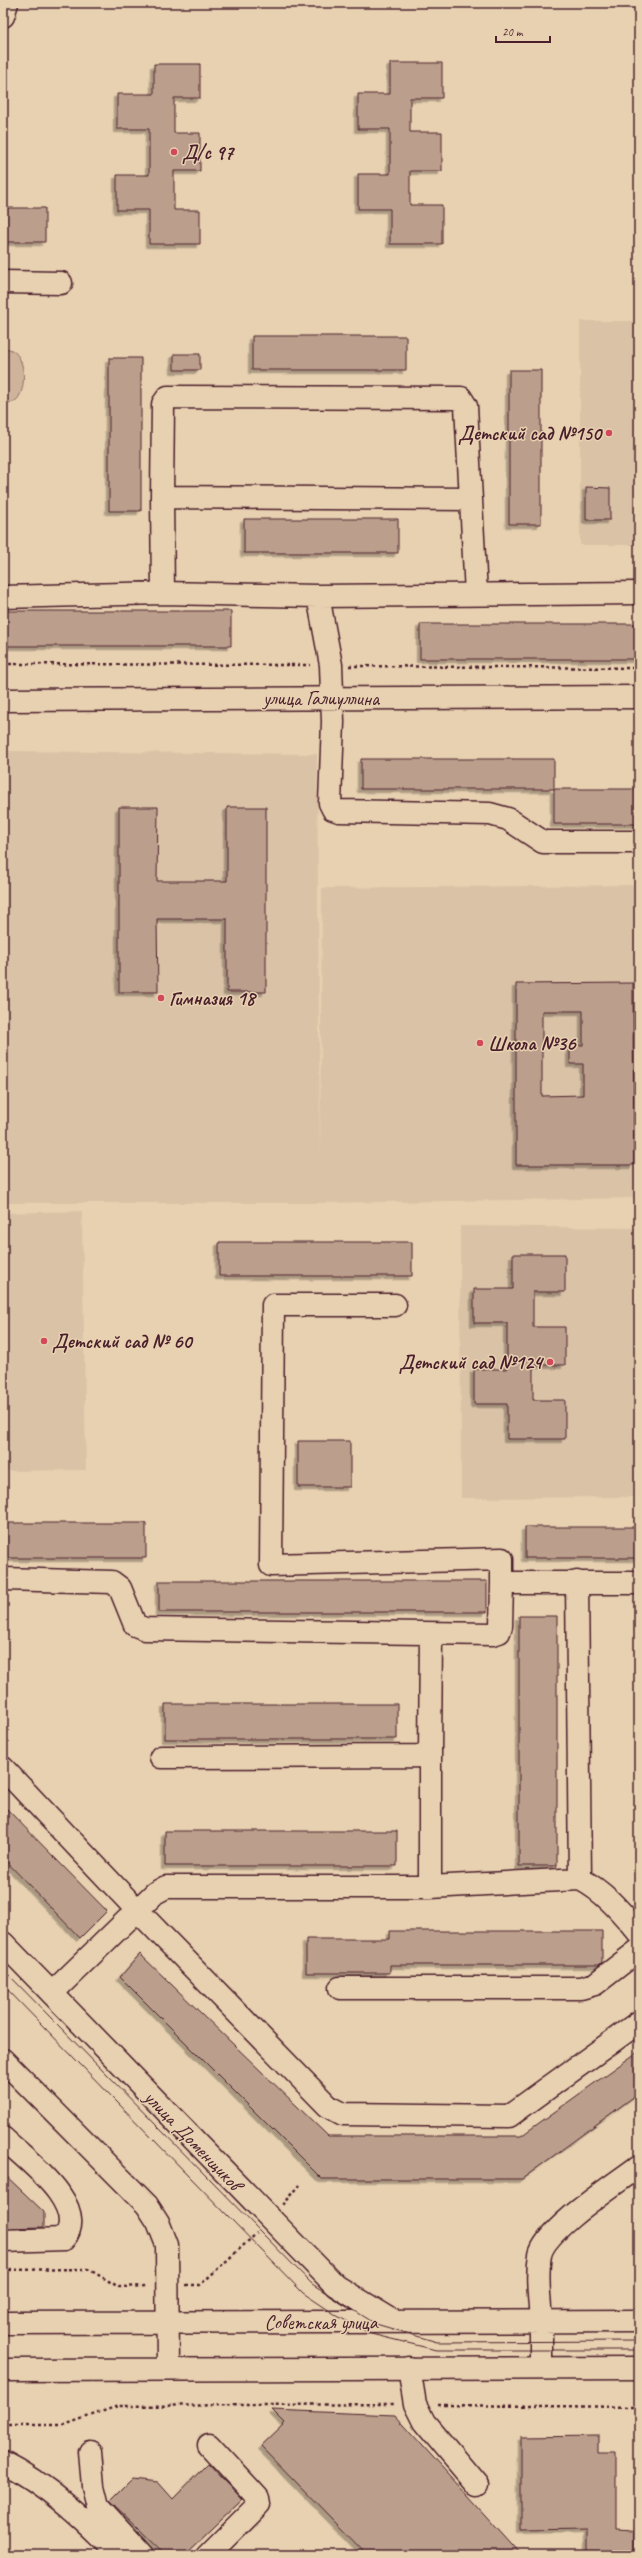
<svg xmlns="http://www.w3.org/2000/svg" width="642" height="2558" font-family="Caveat,sans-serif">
	<defs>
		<filter id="shadow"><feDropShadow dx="-3.5" dy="3.5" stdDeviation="0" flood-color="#0004"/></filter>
	</defs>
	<rect width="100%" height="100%" fill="#e8d1b1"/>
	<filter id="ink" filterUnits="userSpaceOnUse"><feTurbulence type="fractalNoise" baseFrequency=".025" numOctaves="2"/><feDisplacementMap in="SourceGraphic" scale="8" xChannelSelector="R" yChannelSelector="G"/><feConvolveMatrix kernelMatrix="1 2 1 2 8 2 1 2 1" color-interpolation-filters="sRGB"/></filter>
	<g filter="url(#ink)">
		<!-- built -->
		<path fill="#dac2a6" d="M580,321h59v224h-59z
			M3,751l314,3 3,410 2,-276 317,-3v313l-318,5h-318z
			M82,1211l4,259 -83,1v-258z
			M460,1226l179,2v269l-178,1z"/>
		<!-- green -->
		<path fill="#cfb49b" stroke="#8c6a63" d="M3,348c26,0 24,46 12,53 -3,2 -8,2 -12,2z"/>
		<!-- building -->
		<path fill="#bb9f8c" stroke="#4a1f2b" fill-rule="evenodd" filter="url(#shadow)" d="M390,63h52v35h-32v34h32v39h-32v34h32v39h-52v-35h-32v-35h32v-45h-32v-35h32z
			M154,64h46v34h-26v35h26v38h-26v39h26v34h-51v-34h-32v-35h32v-46h-32v-35h37z
			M3,208h42v34h-42z
			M252,336h154v34h-154z
			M174,354h26v16h-26z
			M109,358h32v153h-32z
			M509,370h32v154h-32z
			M586,487l24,1v32h-24z
			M244,519h154v34h-154z
			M3,611h228v35h-228z
			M420,624h219v35h-219z
			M361,759h193v30h-193z
			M554,789h85v35h-85z
			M119,807h39l-1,74h70v-74h39v185h-39v-73h-70l1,73h-39z
			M633,983l1,182h-118v-181zM542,1011h41v34h-13v19h13v31l-41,1z
			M219,1242h193v34h-193z
			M513,1254h52v38h-32v35h32v38h-32v35h32v39h-58v-35h-33v-35h33v-46h-33v-34h39z
			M298,1441h52v46h-52z
			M3,1523h143v35h-143z
			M525,1527h114v31h-114z
			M159,1581h328v31h-328z
			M519,1616h38v250h-38z
			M165,1704h232v35h-232z
			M3,1805l104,106 -27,27 -77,-80z
			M165,1831h232v35h-232z
			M390,1931h212v31l-3,3h-209v8h-84v-34h84z
			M140,1954l188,182h193l118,-85v42l-117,86h-200l-202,-202z
			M3,2173l41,39v15l-41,1z
			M272,2410l123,5 126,140h-154l-106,-109 24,-23z
			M599,2436v17h17v76l18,1v25h-46v-26l-67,1v-93z
			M208,2463l34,36 -58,56h-18l-56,-54 22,-22 26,3 15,17z"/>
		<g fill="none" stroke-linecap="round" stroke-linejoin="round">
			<defs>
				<path id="minor" d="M3,16l4,-13
					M3,282l58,1
					M162,497l1,-93 5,-7 293,1 5,8 10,188
					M163,593l155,3 321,-3
					M318,596l13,69 2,57 -3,81 3,6 6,2 151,3 18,5 35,23h96
					M3,597l160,-4 -1,-96 308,2
					M3,700l636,-3
					M395,1305h-122l-2,260 231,-6v24h137
					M3,1579l109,3 8,6 15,37 10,4 348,5 6,-2 2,-6 1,-43
					M577,1582l3,297c25,13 41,33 59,54
					M430,1756l1,-122
					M161,1757l269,-1v131
					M3,1768l134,142 191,196 15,8 166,2 130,-94
					M340,1988h241l14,-4 44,-34
					M52,1993l103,-100 11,-6h264l150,-8
					M3,2138c23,22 87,67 61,101l-61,2
					M541,2323c-1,-22 -5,-46 -1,-68 5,-26 77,-72 99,-89
					M409,2368l6,36 9,18 53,63
					M90,2452l3,34 5,20 45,49
					M3,2462c44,22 82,58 116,93
					M208,2555l51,-51 -1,-6 -49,-53"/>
				<path id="major" d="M3,1943l333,343 59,36
					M3,2060l144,145 11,17 9,23 1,123
					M3,2323l636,-2
					M541,2323v44
					M3,2370l636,-2"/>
			</defs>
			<!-- minor casing -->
			<use href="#minor" stroke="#4a1f2b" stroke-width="25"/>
			<!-- major casing -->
			<use href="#major" stroke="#4a1f2b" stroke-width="25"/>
			<!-- path -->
			<path stroke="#4a1f2b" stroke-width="2.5" stroke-dasharray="3 3" stroke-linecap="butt" d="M3,664l307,1
				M349,666l290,2
				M283,2205l17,-20
				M3,2270l85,-1 31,18 29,-1
				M186,2285h14l57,-52
				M438,2405l201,2
				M3,2425h61l54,-19 277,-2"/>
			<!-- minor -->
			<use href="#minor" stroke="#e8d1b1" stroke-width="22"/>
			<!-- major -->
			<use href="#major" stroke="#e8d1b1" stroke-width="22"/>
			<!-- tram -->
			<path stroke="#4a1f2b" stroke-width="1" d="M3,1969l309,315 64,40 61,18 202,-1
				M3,1985l300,308 36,24 32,17 65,16h203"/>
		</g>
	</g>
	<!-- markers -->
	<g fill="#d1495b" stroke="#e8d1b1" stroke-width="1.5">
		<circle cx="174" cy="152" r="4"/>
		<circle cx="609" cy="433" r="4"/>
		<circle cx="161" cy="998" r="4"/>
		<circle cx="480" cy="1043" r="4"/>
		<circle cx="44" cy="1341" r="4"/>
		<circle cx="550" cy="1362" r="4"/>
	</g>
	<g text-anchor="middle" stroke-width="3" stroke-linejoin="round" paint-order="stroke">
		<!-- poi labels -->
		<g font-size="20" font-weight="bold" fill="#4a1f2b" stroke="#e8d1b1" text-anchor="start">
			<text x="182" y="159">Д/с 97</text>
			<text x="601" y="440" text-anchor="end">Детский сад №150</text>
			<text x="169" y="1005">Гимназия 18</text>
			<text x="488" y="1050">Школа №36</text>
			<text x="52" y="1348">Детский сад № 60</text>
			<text x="542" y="1369" text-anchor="end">Детский сад №124</text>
		</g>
		<!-- street labels -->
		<g font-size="20" fill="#4a1f2b" stroke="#e8d1b1">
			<text x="321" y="705">улица Галиуллина</text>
			<text transform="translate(193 2140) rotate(46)" y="7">улица Доменщиков</text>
			<text x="321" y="2329">Советская улица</text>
		</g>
	</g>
	<!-- margin -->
	<rect width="642" height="2558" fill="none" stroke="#e8d1b1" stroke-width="16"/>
	<rect x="8" y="8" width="626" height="2542" fill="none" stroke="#4a1f2b" stroke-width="1.5" filter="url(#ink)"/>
	<!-- scale -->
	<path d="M496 36v6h54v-6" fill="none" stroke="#4a1f2b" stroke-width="2"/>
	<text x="502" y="36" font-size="12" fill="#4a1f2b" stroke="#e8d1b1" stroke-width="3" paint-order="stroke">20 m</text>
</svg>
